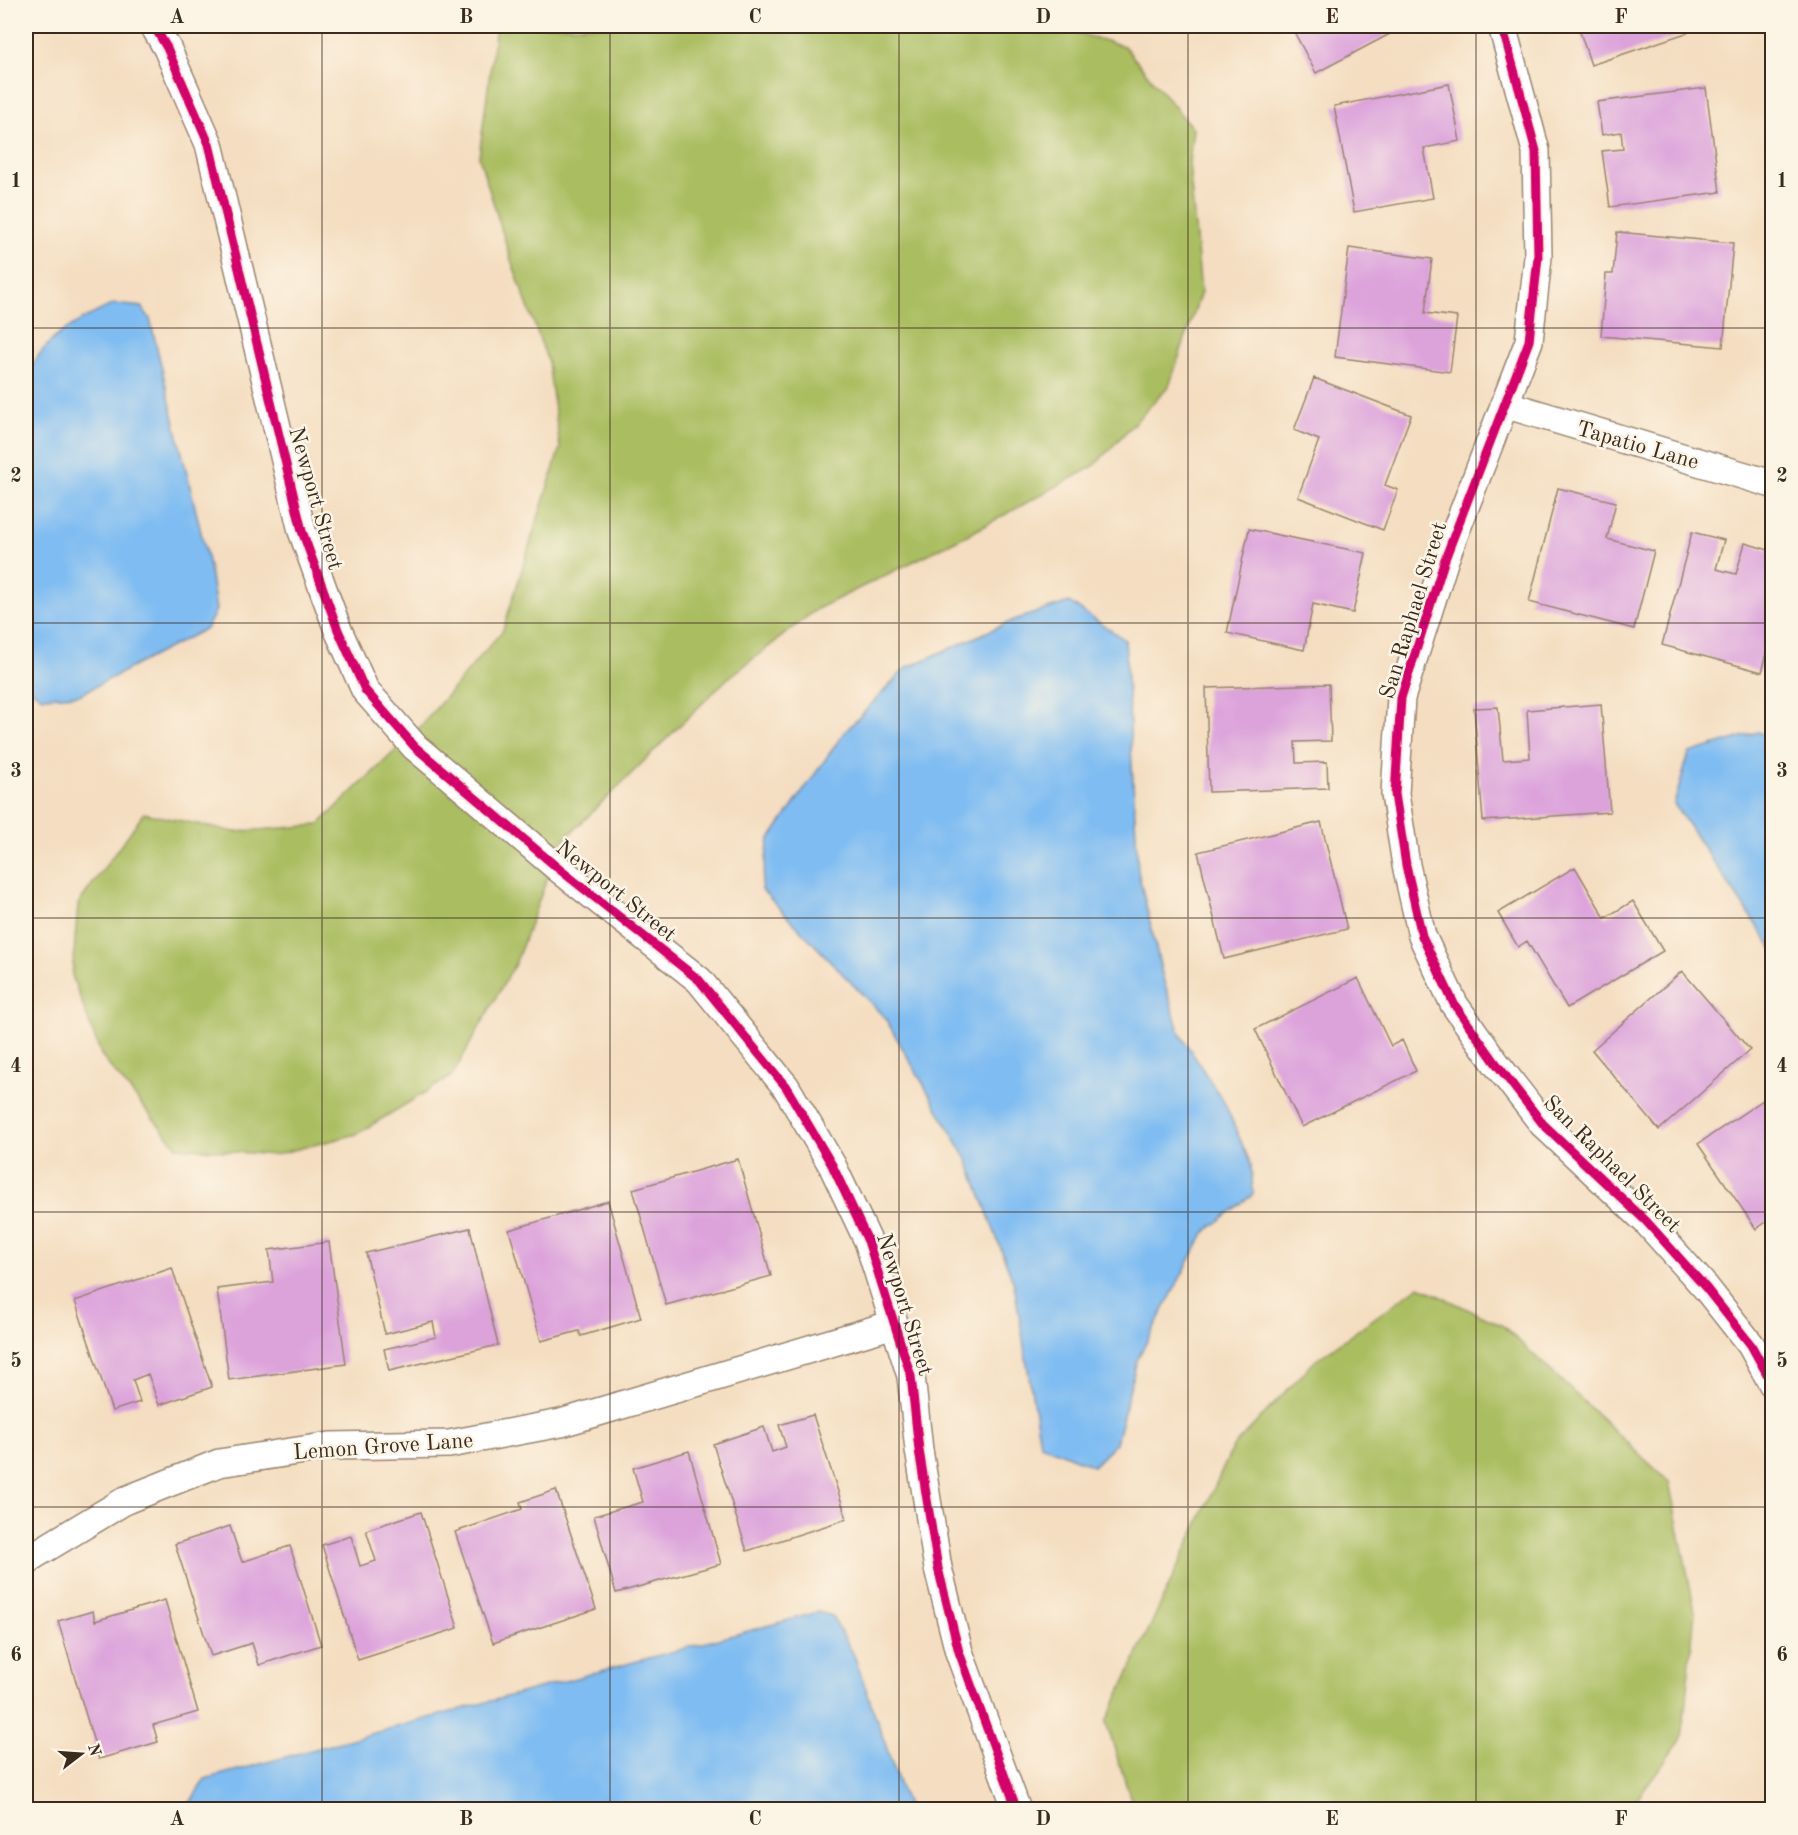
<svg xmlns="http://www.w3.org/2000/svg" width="1798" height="1835" font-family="'Old Standard TT',serif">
	<rect width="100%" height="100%" fill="#fcf5e5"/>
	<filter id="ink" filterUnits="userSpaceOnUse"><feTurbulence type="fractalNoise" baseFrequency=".0167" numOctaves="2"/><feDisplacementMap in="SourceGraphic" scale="12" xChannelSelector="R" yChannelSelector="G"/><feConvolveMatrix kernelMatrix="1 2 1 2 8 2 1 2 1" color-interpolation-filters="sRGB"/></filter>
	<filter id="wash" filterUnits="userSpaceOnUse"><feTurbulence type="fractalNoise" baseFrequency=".008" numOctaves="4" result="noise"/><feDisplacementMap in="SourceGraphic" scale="24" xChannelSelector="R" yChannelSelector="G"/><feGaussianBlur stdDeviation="1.35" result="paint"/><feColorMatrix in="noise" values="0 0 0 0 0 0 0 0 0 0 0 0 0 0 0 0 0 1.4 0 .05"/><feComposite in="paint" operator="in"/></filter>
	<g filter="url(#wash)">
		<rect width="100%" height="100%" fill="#f4ddc0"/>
		<!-- green -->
		<path fill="#aabd61" stroke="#727440" stroke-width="1.5" d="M496,26h556l72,20 69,83 -4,34 12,129 -32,94 -75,80 -121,66 -156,77 -91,71 -166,164 -44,118 -64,114 -95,58 -83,21 -97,-8 -75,-90 -30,-81 6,-72 66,-91 91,19 83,-7 102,-98 83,-97 57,-182 -12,-86 -37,-102 -32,-103z
			M1419,1286l84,40 166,156 26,129 -13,127 -53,71h-495l-28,-87 127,-275 82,-86z"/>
		<!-- water -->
		<path fill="#7ebcf2" stroke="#5c7388" stroke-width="1.5" d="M114,304l28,3 8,12 60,251 6,40 -9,18 -128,67 -37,2 -16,-11v-307c16,-42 51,-58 88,-75z
			M1069,602l56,38 13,231 25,107 17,56 45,70 26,61 2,29 -49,39 -67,127 -21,83 -23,23 -53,-22 -26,-160 -46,-123 -83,-143 -124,-129 8,-49 74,-106 63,-66 108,-48z
			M1758,732l14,7v209l-98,-144 15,-51z
			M818,1612l14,4 22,39 54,154h-722l19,-30z"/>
		<g id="blocks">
			<!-- building -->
			<path fill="#dca3db" d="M1291,26h114l-89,47z
				M1578,26h123v2l-110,37z
				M1449,84l11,57 -36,7 9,50 -79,14 -20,-106z
				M1706,88l14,104 -110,15 -8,-56 21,-2 -2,-17 -19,3 -5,-33z
				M1617,232l116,11 -10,104 -122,-11 5,-62h7z
				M1349,248l83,11 -7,54 32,4 -7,55 -115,-15z
				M1314,378l97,37 -26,70 13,5 -15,40 -85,-33 21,-57 -25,-10z
				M1558,488l58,14 -9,37 47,12 -20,78 -105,-27z
				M1249,529l117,24 -13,60 -40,-9 -9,46 -77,-17z
				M1692,532l32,8 -8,29 20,5 9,-31 27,8v83l-10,38 -100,-27z
				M1329,684l2,57 -36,1 1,21 31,-1 1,26 -119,4 -3,-104z
				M1601,704l9,108 -127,9 -9,-113 24,-1 5,53 27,-2 -3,-48z
				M1321,822l26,107 -123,30 -26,-107z
				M1575,867l30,51 28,-17 30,50 -96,57 -40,-67 -9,6 -20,-34z
				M1682,971l68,79 -91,80 -67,-80z
				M1358,978l33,68 11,-6 14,31 -114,56 -47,-98z
				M1772,1094v124l-16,11 -58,-85z
				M738,1159l33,117 -105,29 -33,-116z
				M608,1201l33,117 -60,18 -2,-5 -38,10 -32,-111z
				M470,1228l28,117 -109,26 -5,-22 52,-12 -3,-15 -48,12 -19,-81z
				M329,1242l17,122 -117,16 -12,-91 56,-7 -4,-32z
				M172,1268l40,119 -53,18 -11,-31 -15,6 7,22 -28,9 -37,-110z
				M813,1415l34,104 -100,32 -34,-107 51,-17 8,25 14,-5 -7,-22z
				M689,1451l32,113 -105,29 -22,-77 49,-14 -10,-34z
				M556,1490l40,119 -103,34 -38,-111 67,-23 -2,-7z
				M421,1512l37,116 -100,32 -36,-115 29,-9 9,30 16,-5 -10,-31z
				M230,1526l12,36 48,-16 31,99 -62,20 -7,-22 -41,13 -36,-112z
				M165,1600l33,112 -45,13 5,17 -59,17 -41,-138 35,-10 2,10z
				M30,1801l2,9h-6v-8z"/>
		</g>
	</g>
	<g filter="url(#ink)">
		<use href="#blocks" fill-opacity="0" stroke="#98846f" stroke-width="1.5"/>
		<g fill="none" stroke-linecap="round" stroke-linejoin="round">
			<defs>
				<path id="street" d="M154,26l13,22 42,96 93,387 36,99 27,60 50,57 144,122 140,111 87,107 46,78 36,76 43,135 8,74 19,118 21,84 58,158
					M1502,26l34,125 2,106 -9,84 -84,218 -44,139 -6,96 11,71 16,71 32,68 41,58 48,62 103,97 60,67 45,57 21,38
					M1504,404l268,80
					M26,1563l7,-7 93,-56 93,-37 111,-17 119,-2 112,-21 333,-99"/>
			</defs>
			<!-- street casing -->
			<use href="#street" stroke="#98846f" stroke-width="30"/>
			<!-- street -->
			<use href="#street" stroke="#fff" stroke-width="27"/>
			<defs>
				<path id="cycleway" d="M154,26l13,22 42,96 93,387 36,99 27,60 50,57 144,122 140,111 87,107 46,78 36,76 43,135 8,74 19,118 21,84 58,158
					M1502,26l34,125 2,106 -9,84 -84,218 -44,139 -6,96 11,71 16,71 32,68 41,58 48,62 103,97 60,67 45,57 21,38"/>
			</defs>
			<!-- cycleway casing -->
			<use href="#cycleway" stroke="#fcf5e5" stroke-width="13"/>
			<!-- cycleway -->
			<use href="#cycleway" stroke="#d6006c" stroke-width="9"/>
		</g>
	</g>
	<!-- grid -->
	<path fill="none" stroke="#3b2a1e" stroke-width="1.5" stroke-opacity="0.55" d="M322,26v1784M610,26v1784M899,26v1784M1188,26v1784M1476,26v1784M26,328h1746M26,623h1746M26,918h1746M26,1212h1746M26,1507h1746"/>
	<g text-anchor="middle" stroke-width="5" stroke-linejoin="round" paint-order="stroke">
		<!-- street labels -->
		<g font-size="22" fill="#3b2a1e" stroke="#fcf5e5">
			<text transform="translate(1638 444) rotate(16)" y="8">Tapatio Lane</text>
			<text transform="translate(317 498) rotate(74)" y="8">Newport Street</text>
			<text transform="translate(1412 610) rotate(-73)" y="8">San Raphael Street</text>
			<text transform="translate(617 890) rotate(39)" y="8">Newport Street</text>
			<text transform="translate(1613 1163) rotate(45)" y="8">San Raphael Street</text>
			<text transform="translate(906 1304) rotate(73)" y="8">Newport Street</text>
			<text transform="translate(383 1445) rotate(-4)" y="8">Lemon Grove Lane</text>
		</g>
	</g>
	<!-- margin -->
	<rect width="1798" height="1835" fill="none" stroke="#fcf5e5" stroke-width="66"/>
	<!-- north arrow -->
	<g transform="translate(81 1754) rotate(73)" stroke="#fcf5e5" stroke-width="4.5" paint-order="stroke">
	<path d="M0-4.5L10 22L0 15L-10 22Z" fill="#3b2a1e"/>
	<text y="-9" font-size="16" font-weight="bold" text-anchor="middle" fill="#3b2a1e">N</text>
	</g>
	<rect x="33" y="33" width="1732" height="1769" fill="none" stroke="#3b2a1e" stroke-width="2"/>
	<g font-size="20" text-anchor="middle" font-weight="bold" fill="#3b2a1e">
		<text x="177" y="23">A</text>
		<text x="466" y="23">B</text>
		<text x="755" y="23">C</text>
		<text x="1043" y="23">D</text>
		<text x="1332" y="23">E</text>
		<text x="1621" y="23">F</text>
		<text x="16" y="187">1</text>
		<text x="1782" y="187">1</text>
		<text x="16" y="482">2</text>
		<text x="1782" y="482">2</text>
		<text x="16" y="777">3</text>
		<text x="1782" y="777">3</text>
		<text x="16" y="1072">4</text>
		<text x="1782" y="1072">4</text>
		<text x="16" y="1367">5</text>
		<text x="1782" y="1367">5</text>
		<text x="16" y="1661">6</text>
		<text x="1782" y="1661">6</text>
		<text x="177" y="1825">A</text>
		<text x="466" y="1825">B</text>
		<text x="755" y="1825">C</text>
		<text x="1043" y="1825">D</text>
		<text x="1332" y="1825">E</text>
		<text x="1621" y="1825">F</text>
	</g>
</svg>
